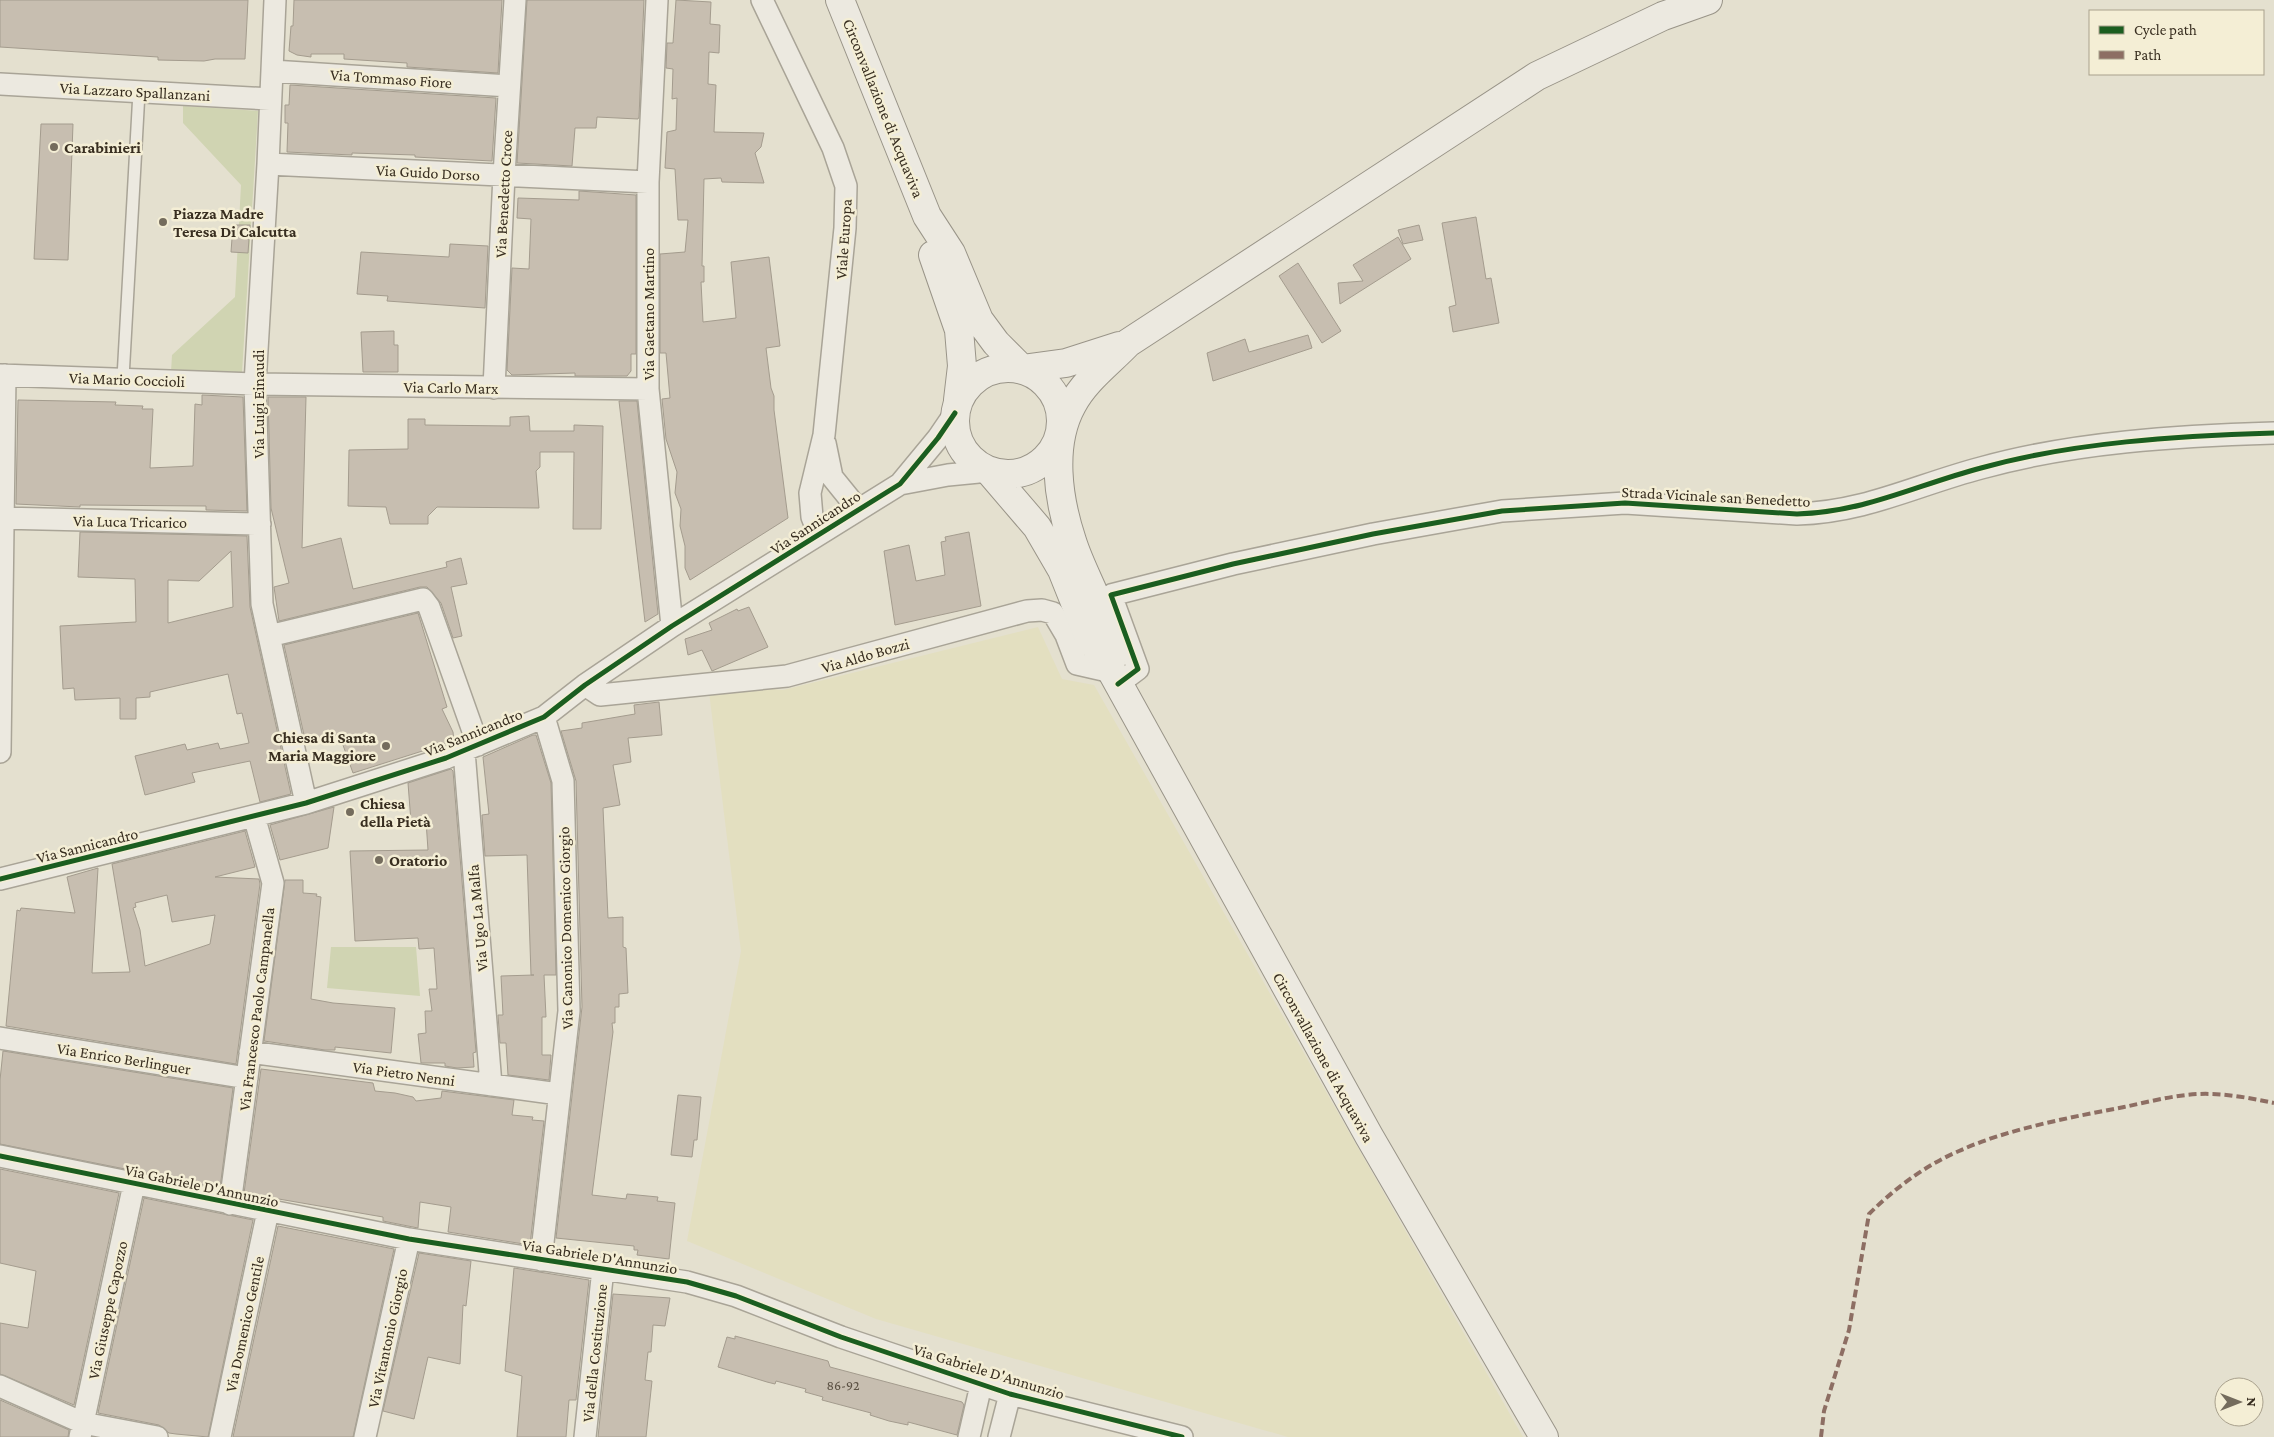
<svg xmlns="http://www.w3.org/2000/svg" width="2274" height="1437" font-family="'Crimson Pro',serif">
	<rect width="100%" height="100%" fill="#e4e0cf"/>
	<!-- farmland -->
	<path fill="#e3dfc0" d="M1038,627l24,52 32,6 429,752h-235l-412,-118 -189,-78 54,-290 -33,-267 75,6z"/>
	<!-- green -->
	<path fill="#d0d4b2" d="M183,106l75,5 -16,262 -71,-1 1,-17 63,-58 6,-112 -58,-62z
		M331,947h85l4,49 -93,-8z"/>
	<!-- building -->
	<path fill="#c7beb0" stroke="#a49c8e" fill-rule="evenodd" d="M0,0h248l-3,59h-30l-11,2 -46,-1v-3l-158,-10z
		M294,0h208l-4,73 -91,-6v-4l-63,-4v-5h-33v3l-14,-2 -8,-4 2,-25h2z
		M527,0h117l-5,117 -1,2 -41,-2 -1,11h-21l-3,38 -55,-3z
		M676,0l35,2 -1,22 10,1 -1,28 -10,-1 -1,32 8,1 -2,47 50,1 -3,14 -6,6 9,30 -42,-1 -1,-4 -17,1 -2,87h2v16h-3l2,40 33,-4 -5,-56 38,-5 11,89 -14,2 5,40 3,8v14l14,108 -98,62 -5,-12v-22l-5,-20 1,-17 -6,-16 2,-21 -11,-33 -4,-40 8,-1 -4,-45h-6v-99l25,-2 3,-32h-10l-3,-51 -10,-1 2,-36 9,-2 1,-32 -5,1 1,-30 -7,-1 1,-25h6z
		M290,85l206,13 -4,63 -77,-4v-2l-63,-2v2l-65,-3 1,-29h-3v-18h4z
		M41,124h32l-5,136 -34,-1z
		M579,191l57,4v159h-5v17l-4,5h-52v-3l-63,2 -5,-5 5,-102 17,1 2,-50 -14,-1 1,-20 61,2z
		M1476,217l10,62 5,-1 8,45 -46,9 -4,-25 7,-2 -14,-82z
		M233,225h17l-2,28 -17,-1z
		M1419,225l4,15 -20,4 -5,-14z
		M1398,237l13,22 -71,45 -2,-21 25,-2 -10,-16z
		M450,244l38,2 -3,62 -98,-7 1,-5 -31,-2 4,-42 88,5z
		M1298,263l43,68 -19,12 -43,-67z
		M394,331v14h4v27h-35l-2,-40z
		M1308,335l4,13 -99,33 -6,-28 38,-14 4,13z
		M202,395l41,2 4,114 -41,-1v-4l-126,-1v2l-64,-3 2,-104 98,2 -1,3 28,1 -1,3h11l-3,59 43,-2 2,-62 7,1z
		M268,397h38l-4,151 39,-10 12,51 94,-22 -1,-5 15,-4 6,26 -16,3 11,49 -9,2 -12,-35 -14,-16h-7l-141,34 -5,-34 15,-4 -18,-75z
		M619,401h18l21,213 -13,8z
		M529,416l1,15h44v-6l29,1 -2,103h-28l1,-77h-34v15l-4,4 3,37 -102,-1 -9,9v8h-38l-4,-17 -38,-1 1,-56 59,-1v-30h17v6l85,1v-9z
		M80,532l167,4 3,71 41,187 -31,8 -10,-41 -58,12 3,9 -50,13 -10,-39 50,-12 2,6 31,-7 2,6 29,-6 -7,-30 -5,1 -9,-40 -78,18v5l-14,1v21h-16v-21l-45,2 -1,-12 -11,1 -3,-63 76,-4 -1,-43 -57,-2zM231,551l2,56 -65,16v-43l31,1z
		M969,532l12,74 -86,19 -11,-74 25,-6 7,36 29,-6 -4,-33 5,-1 -1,-4z
		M749,607l19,40 -56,24 -10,-21 -14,5 -3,-16 27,-9 -3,-7 28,-14 1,2z
		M418,613l29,94 -5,2 11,23 1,9 -101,32 -14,-39 -33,10 -22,-99z
		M659,702l3,33 -34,3 3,24 -18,3 7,40 -17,3 5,110 15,-1v30l3,1 2,45 -9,1v13h-4v16h-3l1,9 -21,163 34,4 1,-5 31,3 -1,4 18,2 -6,56 -32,-4 1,-5h-4v-4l-78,-8 26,-231 -6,-226 -15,-50 21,-3v-5l53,-9 -1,-9z
		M533,735h3l15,48 5,192h-12l2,42h-4v38h9l-2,25 -41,-5 -2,-32h-6l-2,-28h5l-2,-39 33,-1h-3l-4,-120 -42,1 -3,-41 7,-1 -6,-57z
		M451,769l2,2 23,281 -3,1 1,14 -17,1 -12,-2v-3h-24l-3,-29 8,-1 -1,-22h7l-3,-22h8l-3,-41 -15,1 -1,-11 -63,3 -5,-90 78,-1 -2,-29 -15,1 -3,-39z
		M334,807l-6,41 -48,12 -10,-35z
		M245,831l10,36 -40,10 44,2 1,5 -24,180 -230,-38 11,-116 3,1 1,-3 54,5 -8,-36 31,-9 -6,105 38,-1 -18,-108zM167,895l5,27 43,-7 -5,29 -65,22 -5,-36 -7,-22 3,-1 -1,-4z
		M285,880h18v13l14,1 -1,2 5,1 -10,102 22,4 62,5 -4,45 -56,-6v3h-10l-61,-9z
		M3,1051l230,37 -13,100 -220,-44v-64z
		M261,1069l112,14 2,8 20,2 18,4 3,4 25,-3 1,-7 72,9 -2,15 21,2 -1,3 12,1 -14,124 -82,-13 3,-25 -31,-5 -2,26 -35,-7v-4l-139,-24z
		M678,1095l23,2 -4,43h-3l-2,17 -21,-2z
		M0,1169l119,24 -45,212 -74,-31v-51l28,5 8,-57 -36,-8z
		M144,1198l109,22 -45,217 -32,-3 -7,-1 -10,-8 -61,-12z
		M278,1226l116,23 -41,188h-120z
		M419,1253l52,8 -5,45 -3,-1 -3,59 -32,-7 -14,62 -31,-8z
		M514,1268l75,12 -13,120h-7l-3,37h-49l5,-61 -17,-5z
		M613,1294l57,4 -5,28 -12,-1 -2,27h-3l-3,28 7,1 -6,56h-48z
		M735,1336l93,25 2,6 132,35 2,3 -7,30 -49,-13v3l-19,-4 -19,-6 1,-2 -49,-13 1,-3 -18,-5 1,-3 -30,-8 -1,3 -8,-2 -49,-15 9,-30 8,2z
		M0,1400l69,30 -1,7h-68z"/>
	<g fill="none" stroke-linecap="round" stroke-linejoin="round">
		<defs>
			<path id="service" d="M123,378l16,-286"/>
			<path id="minor" d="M275,0l-7,164 -13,220 7,220 44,199
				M657,0l-9,182v207l24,237
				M762,0l71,148 13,38 -1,42 -21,207 -14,58 2,24 7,17
				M272,71l237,15
				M0,84l270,15
				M268,164l380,18
				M0,375l255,9 393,5
				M494,388l10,-213 11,-175
				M825,443l7,34 26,32
				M900,484l48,-9 41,-4
				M0,518l260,6
				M269,636l154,-37 6,8 49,138
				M1118,684l20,-15 -27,-74 122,-31 140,-30 129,-23 123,-8 172,11c69,-2 119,-29 184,-46 93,-26 197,-32 293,-35
				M585,685l15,10 187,-19 240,-65 15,-1 11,3 13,22 11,29 35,8
				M464,751l27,334
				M0,752l5,-377
				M0,879l306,-76 140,-45 98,-41 41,-32 87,-59 228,-142 38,-46 17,-25
				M0,1038l247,40
				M250,1052l309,42
				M0,1156l409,83 278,43 49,14 105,41 169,57 172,43
				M230,1204l43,-321 -19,-67
				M541,1260l28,-249 -6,-230 -19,-64
				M0,1386l83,37 74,14
				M80,1437l54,-253
				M220,1437l48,-226
				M365,1437l44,-198
				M585,1437l18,-168
				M969,1437l12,-52
				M999,1437l11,-43"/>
			<path id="secondary" d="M840,0l87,216 24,37 28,67 17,23 26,26 44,-6 53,-17
				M933,255l26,75 3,36 -4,34
				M955 421a53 53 0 1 1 106 0a53 53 0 1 1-106 0Z
				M989,471l48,56 25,43 26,65 24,37 257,464 175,301
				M1111,663c-2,-12 -2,-25 -5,-37 -8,-29 -25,-56 -34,-85 -14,-42 -22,-96 0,-136 13,-25 37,-42 56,-62l409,-267 126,-60 45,-16"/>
		</defs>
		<!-- service casing -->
		<use href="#service" stroke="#a9a497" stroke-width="14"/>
		<!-- minor casing -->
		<use href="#minor" stroke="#a9a497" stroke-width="24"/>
		<!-- secondary casing -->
		<use href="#secondary" stroke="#999488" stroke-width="30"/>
		<!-- service -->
		<use href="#service" stroke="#ece9e0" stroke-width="11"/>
		<!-- minor -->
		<use href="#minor" stroke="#ece9e0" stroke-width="21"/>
		<!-- secondary -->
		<use href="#secondary" stroke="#ece9e0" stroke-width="28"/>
		<!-- quiet -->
		<path stroke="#8d6e63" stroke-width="4" stroke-dasharray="8 4" stroke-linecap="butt" d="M1821,1437l3,-26 25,-81 20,-116c26,-26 57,-49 90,-63 48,-22 113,-34 165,-44 24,-5 50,-12 75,-13 25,-1 51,4 75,9"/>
		<defs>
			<path id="cycleway" d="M1118,684l20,-15 -27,-74 122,-31 140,-30 129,-23 123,-8 172,11c69,-2 119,-29 184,-46 93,-26 197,-32 293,-35
				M0,879l306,-76 140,-45 98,-41 41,-32 87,-59 228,-142 38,-46 17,-25
				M0,1156l409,83 278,43 49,14 105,41 169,57 172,43"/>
		</defs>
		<!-- cycleway casing -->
		<use href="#cycleway" stroke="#f4eed5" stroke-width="8"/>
		<!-- cycleway -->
		<use href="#cycleway" stroke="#1b5e20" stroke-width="5"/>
	</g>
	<!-- markers -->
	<g fill="#746c5d" stroke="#f4eed5" stroke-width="2">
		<circle cx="54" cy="147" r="5"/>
		<circle cx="163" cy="222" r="5"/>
		<circle cx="386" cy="746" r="5"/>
		<circle cx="350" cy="812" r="5"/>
		<circle cx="379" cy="860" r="5"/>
	</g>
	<g text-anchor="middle" stroke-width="5" stroke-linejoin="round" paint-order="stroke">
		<!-- number labels -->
		<g font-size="14" fill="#5c5244">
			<text x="843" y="1390">86-92</text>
		</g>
		<!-- street labels -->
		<g font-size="16" fill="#382e20" stroke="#f4eed5">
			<text transform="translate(391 78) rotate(4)" y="6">Via Tommaso Fiore</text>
			<text transform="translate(135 91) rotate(3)" y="6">Via Lazzaro Spallanzani</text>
			<text transform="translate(884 108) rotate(68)" y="6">Circonvallazione di Acquaviva</text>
			<text transform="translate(428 172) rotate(3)" y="6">Via Guido Dorso</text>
			<text transform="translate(503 194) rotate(-87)" y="6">Via Benedetto Croce</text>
			<text transform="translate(843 239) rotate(-86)" y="6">Viale Europa</text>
			<text transform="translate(648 314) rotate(-90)" y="6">Via Gaetano Martino</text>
			<text transform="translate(127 379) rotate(2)" y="6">Via Mario Coccioli</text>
			<text transform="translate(451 387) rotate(1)" y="6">Via Carlo Marx</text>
			<text transform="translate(258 404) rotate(-90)" y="6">Via Luigi Einaudi</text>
			<text transform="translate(1716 496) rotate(3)" y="6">Strada Vicinale san Benedetto</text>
			<text transform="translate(130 521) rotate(1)" y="6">Via Luca Tricarico</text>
			<text transform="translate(815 522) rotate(-33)" y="6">Via Sannicandro</text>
			<text transform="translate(865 655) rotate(-16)" y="6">Via Aldo Bozzi</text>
			<text transform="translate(473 732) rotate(-22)" y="6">Via Sannicandro</text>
			<text transform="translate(87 845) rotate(-14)" y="6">Via Sannicandro</text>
			<text transform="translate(477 918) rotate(-95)" y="6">Via Ugo La Malfa</text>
			<text transform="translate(565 928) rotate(-91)" y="6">Via Canonico Domenico Giorgio</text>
			<text transform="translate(256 1009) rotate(-83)" y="6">Via Francesco Paolo Campanella</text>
			<text transform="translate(1324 1057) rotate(61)" y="6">Circonvallazione di Acquaviva</text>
			<text transform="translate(124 1058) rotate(9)" y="6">Via Enrico Berlinguer</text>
			<text transform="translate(404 1073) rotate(8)" y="6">Via Pietro Nenni</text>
			<text transform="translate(202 1185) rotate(12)" y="6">Via Gabriele D'Annunzio</text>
			<text transform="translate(600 1256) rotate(9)" y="6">Via Gabriele D'Annunzio</text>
			<text transform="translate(107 1310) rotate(-78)" y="6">Via Giuseppe Capozzo</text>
			<text transform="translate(244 1324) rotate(-78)" y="6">Via Domenico Gentile</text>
			<text transform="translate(387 1338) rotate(-78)" y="6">Via Vitantonio Giorgio</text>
			<text transform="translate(594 1353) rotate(-84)" y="6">Via della Costituzione</text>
			<text transform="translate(989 1371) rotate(17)" y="6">Via Gabriele D'Annunzio</text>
		</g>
		<!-- poi labels -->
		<g font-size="16" font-weight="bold" fill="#382e20" stroke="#f4eed5" text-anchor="start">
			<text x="64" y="153">Carabinieri</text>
			<text x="173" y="219">Piazza Madre<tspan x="173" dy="18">Teresa Di Calcutta</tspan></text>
			<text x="376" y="743" text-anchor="end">Chiesa di Santa<tspan x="376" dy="18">Maria Maggiore</tspan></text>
			<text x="360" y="809">Chiesa<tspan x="360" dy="18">della Pietà</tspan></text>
			<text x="389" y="866">Oratorio</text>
		</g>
	</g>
	<!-- legend -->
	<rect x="2089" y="10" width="175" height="65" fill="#f4eed5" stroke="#a9a18d"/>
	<rect x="2099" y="26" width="25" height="8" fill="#1b5e20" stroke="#a9a18d"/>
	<text x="2134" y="35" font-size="15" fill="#382e20">Cycle path</text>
	<rect x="2099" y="51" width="25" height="8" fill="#8d6e63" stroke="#a9a18d"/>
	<text x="2134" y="60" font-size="15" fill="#382e20">Path</text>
	<!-- north arrow -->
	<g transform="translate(2239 1402) rotate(90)"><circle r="24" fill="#f4eed5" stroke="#a9a18d"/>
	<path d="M0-4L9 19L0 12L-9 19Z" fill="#746c5d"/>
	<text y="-8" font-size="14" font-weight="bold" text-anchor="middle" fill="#382e20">N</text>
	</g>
</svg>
